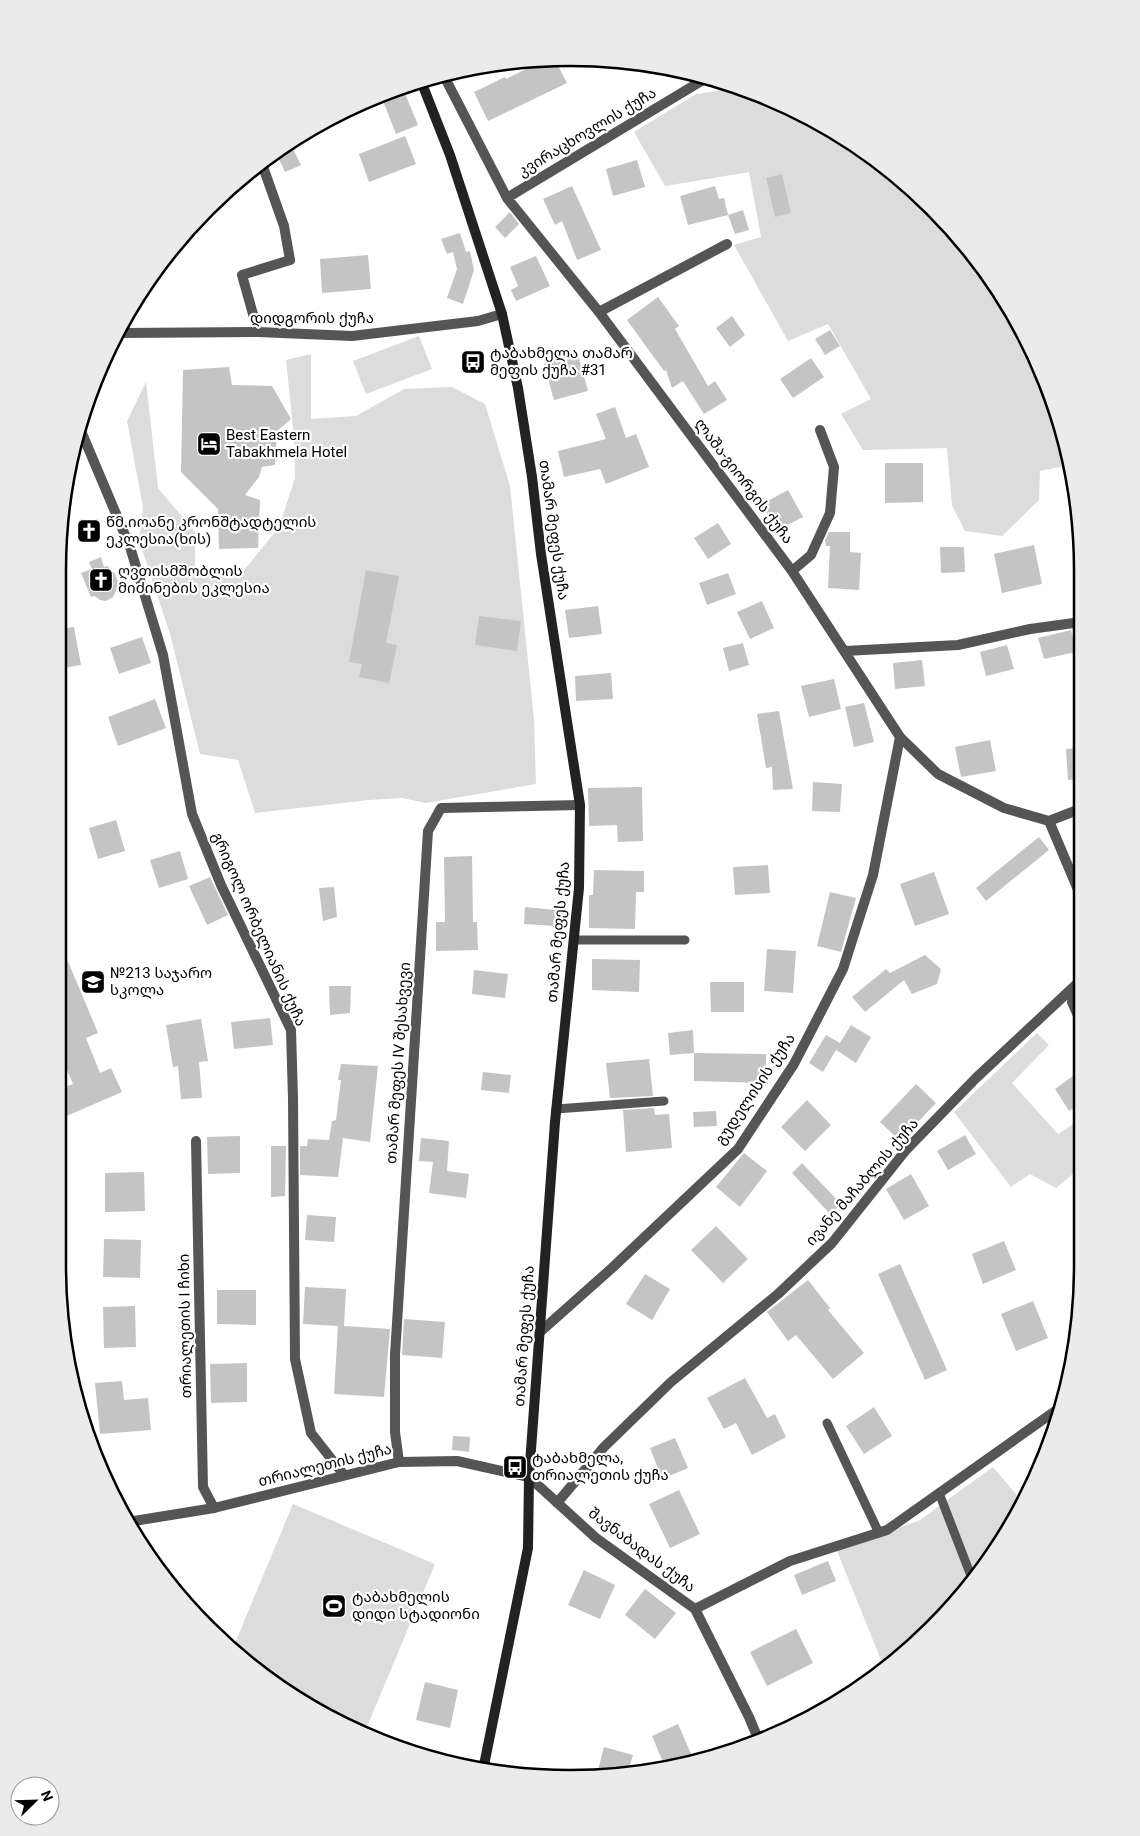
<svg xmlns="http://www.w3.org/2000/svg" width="1140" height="1836" font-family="Roboto,'Noto Sans Georgian',sans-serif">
	<rect width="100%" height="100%" fill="#fff"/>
	<!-- green -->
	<path fill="#dcdcdc" d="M737,88l59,22 86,53 74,69 58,82 51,123 5,28 -30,6 -1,29 -37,36 -37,-5 -13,-25 -5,-58 -84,2 -22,-36 30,-15 -43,-75 -40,17 -54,-96 27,-8 -12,-65 -84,14 -31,-54 62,-38z
		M419,336l13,33 -66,25 -13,-33z
		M311,354v65l45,-3 48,-27 48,-2 33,17 25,82 24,233 2,65 -110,19 -24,-5 -33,2 -114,13 -17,-53 -38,-6 -30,-120 -31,-94 4,-33 -16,-86 19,-39 12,106 37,44v42h46l38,-47 16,-49 -1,-41 -8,-77z
		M1037,1033l12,12 -37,38 46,51 21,-14v49l-23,19 -26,-14 -19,13 -57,-75z
		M993,1467l28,33 -44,78 -92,92 -48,-119 83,-31z
		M293,1504l142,60 -71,170 -21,-8 -85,-53 -25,-25z"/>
	<!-- building -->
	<path fill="#c4c4c4" d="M555,60l12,23 -79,38 -14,-29 31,-15 1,2 36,-18z
		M402,86l16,39 -22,9 -15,-38z
		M405,136l11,28 -47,18 -10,-28z
		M290,143l11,22 -16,7 -9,-19z
		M637,160l8,27 -32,9 -7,-27z
		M782,174l9,39 -16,4 -9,-39z
		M572,186l29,64 -24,10 -15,-39 -7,4 -12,-26z
		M715,186l4,13 5,-1 4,17 -40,10 -8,-29z
		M743,210l6,20 -14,4 -7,-19z
		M510,212l9,12 -14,14 -10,-11z
		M460,233l6,19 4,-1 4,19 -11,34 -16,-6 10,-29 -4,-17 -6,2 -6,-15z
		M368,255l3,34 -49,4 -2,-34z
		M536,256l14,30 -34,15 -5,-11 7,-4 -8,-19z
		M658,297l21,29 -4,3 33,57 7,-5 12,19 -23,14 -21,-33 -11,7 -6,-18 -2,1 -37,-51z
		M732,316l13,19 -15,12 -14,-19z
		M830,330l10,16 -15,9 -10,-16z
		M578,355l10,36 -34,9 -10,-36z
		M811,358l13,19 -31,21 -13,-19z
		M229,367l3,18 40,1 19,33 -14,12 -2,34 -13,2 -3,10 -14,18 15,5 -2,48 -39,1 -1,-40 -37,-37 2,-102z
		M615,407l11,31 10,-4 13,33 -43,17 -6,-15 -36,8 -6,-26 48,-12 -10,-25z
		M885,463h38v39l-38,1z
		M788,490l15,27 -27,14 -14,-27z
		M718,523l13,21 -23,15 -14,-21z
		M829,532h21v20l11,1 -2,37 -31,-2 2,-42h-4l-1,-6z
		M1034,545l8,39 -40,9 -8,-39z
		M940,547h24l1,25 -24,1z
		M101,557l3,10 4,-1 3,7 3,-1 5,12 -6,13 -7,4 -6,-1 -5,-4 -4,1 -10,-24 11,-4 -3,-7z
		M366,570l33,6 -13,67 11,2 -8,38 -30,-6 3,-13 -13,-2z
		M728,573l8,21 -29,11 -8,-22z
		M762,601l12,27 -24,11 -13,-27z
		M598,606l4,28 -33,4 -4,-28z
		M479,616l42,5 -4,30 -42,-6z
		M74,627l7,38 -19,3v-39z
		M1071,630l5,22 -32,7 -6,-21z
		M142,637l9,26 -32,11 -9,-26z
		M743,643l6,22 -20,6 -6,-23z
		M1007,645l7,24 -28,7 -6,-24z
		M922,660l3,26 -30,3 -2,-26z
		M611,673l2,26 -37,2 -1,-25z
		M834,679l7,30 -32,8 -8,-31z
		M155,699l11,29 -48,18 -10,-29z
		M864,703l10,39 -20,5 -9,-40z
		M779,711l14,78 -20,1 -1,-23 -6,1 -9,-54z
		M990,740l6,31 -35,6 -6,-30z
		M1081,748l-1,31 -12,1 -2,-31z
		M813,782l29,2 -2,28 -28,-1z
		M642,787l1,54 -25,1 -1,-17 -28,1 -1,-38z
		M116,820l9,31 -27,8 -9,-31z
		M1039,837l10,13 -63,51 -10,-13z
		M180,851l8,28 -29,9 -9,-28z
		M472,856l1,66h4l1,28 -42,1v-29h9l-1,-65z
		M768,865l2,28 -35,2 -2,-28z
		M594,870l50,1v21h-8l-1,37 -46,-1v-33h4z
		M934,872l15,42 -34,12 -15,-42z
		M210,877l18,38 -21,10 -18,-39z
		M334,887l3,30 -14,4 -4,-33z
		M830,892l26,6 -15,54 -24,-6z
		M525,907l31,3 -1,16 -31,-2z
		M62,947l36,86 -12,5 14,35 11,-5 11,24 -60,26v-30l11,-4 -11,-26z
		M767,949l29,2 -3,42 -29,-2z
		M925,955l16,14 -4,15 -25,10 -8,-14 -39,32 -13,-15 34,-28 4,4z
		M592,959l48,1 -1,32 -47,-2z
		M474,970l34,4 -3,24 -33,-4z
		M710,982h34v30h-33z
		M329,986h22l-1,27 -20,2z
		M270,1018l3,27 -39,4 -3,-27z
		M201,1019l7,42 -9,1 3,36 -21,1 -3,-33 -5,1 -7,-42z
		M851,1025l20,12 -15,26 -20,-13 -13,22 -14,-9 17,-28 14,8z
		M693,1030l1,23 -24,2 -2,-22z
		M694,1053l72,1v29l-72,-2z
		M649,1059l4,37 -43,2 -4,-35z
		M341,1064l37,2 -8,76 -27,-4 -5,39 -38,-2v-29h7l1,-7 21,1 3,-19 4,-1 5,-40h-3z
		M483,1072l28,3 -2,18 -28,-3z
		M1073,1076l6,9v20l-10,6 -14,-22z
		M916,1084l20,19 -36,38 -20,-19z
		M807,1100l24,25 -26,26 -24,-24z
		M654,1108l1,7 14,-1 3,34 -46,4 -3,-42z
		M716,1111l1,15 -23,1 -1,-15z
		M965,1135l11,19 -28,16 -11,-19z
		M240,1136v37l-32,1 -1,-37z
		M421,1138l28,3 -2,30 22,3 -3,24 -37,-5 4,-31 -14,-1z
		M271,1146h15l-1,50 -14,1z
		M744,1153l23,18 -27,36 -24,-20z
		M802,1163l39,41 -11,10 -38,-41z
		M144,1172l1,39 -40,1v-39z
		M911,1174l18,32 -25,14 -18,-31z
		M307,1215l29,2 -2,25 -29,-2z
		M716,1226l32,33 -25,24 -32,-33z
		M104,1239l37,1 -1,38 -37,-1z
		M1004,1241l12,29 -33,14 -11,-30z
		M900,1264l47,106 -22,10 -47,-106z
		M645,1274l25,15 -18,31 -26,-16z
		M808,1280l22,28 -2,2 36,43 -31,26 -37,-44 -8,6 -21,-29z
		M305,1287l41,2 -2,37 46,3 -6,68 -50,-3 4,-68 -35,-2z
		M217,1290h39v35l-39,-1z
		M1033,1301l15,37 -32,13 -15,-37z
		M135,1306l1,41 -32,1 -1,-41z
		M404,1319l41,3 -3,36 -40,-3z
		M247,1363v39l-36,1 -1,-39z
		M745,1378l22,40 8,-4 11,23 -34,18 -16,-32 -12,6 -17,-31z
		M122,1381l2,19 24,-2 3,32 -51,4 -5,-51z
		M874,1407l18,29 -28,18 -18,-28z
		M453,1436l17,1 -1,15 -17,-2z
		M675,1438l13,30 -26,11 -12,-31z
		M679,1490l21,44 -30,14 -21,-44z
		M828,1561l8,20 -34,14 -8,-20z
		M584,1570l31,15 -15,34 -32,-14z
		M645,1589l31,24 -21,26 -30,-24z
		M796,1629l17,34 -46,23 -17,-34z
		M425,1682l33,8 -8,38 -34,-8z
		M678,1724l14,32 -27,11 -13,-31z
		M604,1747l29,8 -6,20 -22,1 -8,-2z"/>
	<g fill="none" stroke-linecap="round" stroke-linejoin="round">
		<!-- lane -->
		<path stroke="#555" stroke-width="9" d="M574,940h111
			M556,1109l108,-8
			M827,1423l52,110
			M939,1493l34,88"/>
		<!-- street -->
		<path stroke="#555" stroke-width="10" d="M444,76l63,122 92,114 193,259 108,166 38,37 66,34 45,13 31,-12
			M507,198l201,-121
			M599,312l128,-68
			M258,332l-16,-57 48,-15 -6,-34 -22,-62
			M120,333l138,-1 94,4 126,-15 24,-7
			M81,431l49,116 33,108 29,159 29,71 70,145 2,69 2,260 16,74 33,42
			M792,571l19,-16 19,-42 4,-46 -14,-37
			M845,651l113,-6 72,-16 51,-7
			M1049,821l30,71 1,10
			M1079,1018l-7,-16 8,-14
			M196,1141l7,346 11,21
			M540,1332l72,-64 126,-119 56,-85 49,-95 30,-94 27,-138
			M399,1462l-4,-30v-77l33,-524 13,-23 139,-3
			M557,1503l47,-56 67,-65 107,-88 54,-51 74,-93 70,-72 104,-97
			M128,1522l86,-14 185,-46 58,-1 72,16 67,61 99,71 54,108 10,24
			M695,1609l95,-48 97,-31 171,-121"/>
		<!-- secondary -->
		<path stroke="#222" stroke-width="10" d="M421,81l29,74 52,159 16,74 14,89 9,77 39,251 -1,83 -24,234 -26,355 -1,71 -45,222"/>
	</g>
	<!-- icons -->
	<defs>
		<symbol id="bus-square" viewBox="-11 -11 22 22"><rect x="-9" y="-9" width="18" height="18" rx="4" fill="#000" stroke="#fff"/><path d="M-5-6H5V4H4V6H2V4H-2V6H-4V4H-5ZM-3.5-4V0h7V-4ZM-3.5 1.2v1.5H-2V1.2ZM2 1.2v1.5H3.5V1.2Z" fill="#fff"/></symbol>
		<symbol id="hotel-square" viewBox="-11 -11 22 22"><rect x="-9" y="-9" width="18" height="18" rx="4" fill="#000" stroke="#fff"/><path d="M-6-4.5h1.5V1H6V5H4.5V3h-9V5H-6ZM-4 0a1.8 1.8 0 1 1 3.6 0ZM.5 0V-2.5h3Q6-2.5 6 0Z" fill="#fff"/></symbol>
		<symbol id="church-square" viewBox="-11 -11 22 22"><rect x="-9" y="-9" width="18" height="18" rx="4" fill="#000" stroke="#fff"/><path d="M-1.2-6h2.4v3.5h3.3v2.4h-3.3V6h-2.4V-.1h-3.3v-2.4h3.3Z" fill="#fff"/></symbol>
		<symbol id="school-square" viewBox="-11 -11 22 22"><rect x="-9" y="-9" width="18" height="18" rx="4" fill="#000" stroke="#fff"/><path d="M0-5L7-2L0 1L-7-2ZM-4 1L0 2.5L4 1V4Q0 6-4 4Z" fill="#fff"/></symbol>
		<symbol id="stadium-square" viewBox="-11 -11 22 22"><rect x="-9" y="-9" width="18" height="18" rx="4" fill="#000" stroke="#fff"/><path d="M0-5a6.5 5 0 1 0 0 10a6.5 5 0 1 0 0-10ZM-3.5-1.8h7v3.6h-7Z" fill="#fff"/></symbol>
	</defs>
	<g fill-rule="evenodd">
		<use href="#bus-square" x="459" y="348" width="28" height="28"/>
		<use href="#hotel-square" x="195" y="430" width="28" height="28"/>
		<use href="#church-square" x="75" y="517" width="28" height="28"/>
		<use href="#church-square" x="87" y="566" width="28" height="28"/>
		<use href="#school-square" x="79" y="968" width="28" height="28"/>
		<use href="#bus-square" x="501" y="1453" width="28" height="28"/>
		<use href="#stadium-square" x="320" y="1592" width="28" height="28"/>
	</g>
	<g text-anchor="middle" stroke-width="4.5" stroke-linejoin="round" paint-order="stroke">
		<!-- street labels -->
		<g font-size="15" fill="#000" stroke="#fff">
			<text transform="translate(587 132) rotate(-31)" y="5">კვირაცხოვლის ქუჩა</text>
			<text x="312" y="323">დიდგორის ქუჩა</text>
			<text transform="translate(744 481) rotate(53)" y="5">ლაშა-გიორგის ქუჩა</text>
			<text transform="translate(554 530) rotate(82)" y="5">თამარ მეფეს ქუჩა</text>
			<text transform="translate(259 929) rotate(66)" y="5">გრიგოლ ორბელიანის ქუჩა</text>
			<text transform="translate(558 932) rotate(-85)" y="5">თამარ მეფეს ქუჩა</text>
			<text transform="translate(398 1063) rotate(-86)" y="5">თამარ მეფეს IV შესახვევი</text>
			<text transform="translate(755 1089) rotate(-56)" y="5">გუდელისის ქუჩა</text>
			<text transform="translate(862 1182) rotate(-49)" y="5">ივანე მაჩაბლის ქუჩა</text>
			<text transform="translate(185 1326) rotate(-91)" y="5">თრიალეთის I ჩიხი</text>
			<text transform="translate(524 1336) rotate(-86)" y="5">თამარ მეფეს ქუჩა</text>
			<text transform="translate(325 1465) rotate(-14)" y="5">თრიალეთის ქუჩა</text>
			<text transform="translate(642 1550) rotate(37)" y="5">შავნაბადას ქუჩა</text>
		</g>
		<!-- poi labels -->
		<g font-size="15" fill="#000" stroke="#fff" text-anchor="start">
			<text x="490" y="358">ტაბახმელა თამარ<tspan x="490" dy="17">მეფის ქუჩა #31</tspan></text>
			<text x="226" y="440">Best Eastern<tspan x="226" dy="17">Tabakhmela Hotel</tspan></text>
			<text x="106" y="527">წმ.იოანე კრონშტადტელის<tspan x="106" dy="17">ეკლესია(ხის)</tspan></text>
			<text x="118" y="576">ღვთისმშობლის<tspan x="118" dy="17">მიძინების ეკლესია</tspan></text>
			<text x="110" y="978">№213 საჯარო<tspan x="110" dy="17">სკოლა</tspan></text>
			<text x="532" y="1463">ტაბახმელა,<tspan x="532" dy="17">თრიალეთის ქუჩა</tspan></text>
			<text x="352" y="1602">ტაბახმელის<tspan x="352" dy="17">დიდი სტადიონი</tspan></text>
		</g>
	</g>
	<!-- crop -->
	<path d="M0 0H1140V1836H0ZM570 66H570A504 504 0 0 1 1074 570V1266A504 504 0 0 1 570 1770H570A504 504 0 0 1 66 1266V570A504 504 0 0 1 570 66Z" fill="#ebebeb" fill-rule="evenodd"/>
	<path fill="none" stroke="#000" stroke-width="2.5" d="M570 66H570A504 504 0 0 1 1074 570V1266A504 504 0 0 1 570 1770H570A504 504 0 0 1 66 1266V570A504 504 0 0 1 570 66Z"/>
	<!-- north arrow -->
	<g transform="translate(35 1801) rotate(67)"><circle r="24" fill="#ffffff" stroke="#999999"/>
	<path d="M0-4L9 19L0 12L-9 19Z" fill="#000000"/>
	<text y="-8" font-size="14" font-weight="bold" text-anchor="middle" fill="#000000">N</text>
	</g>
</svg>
